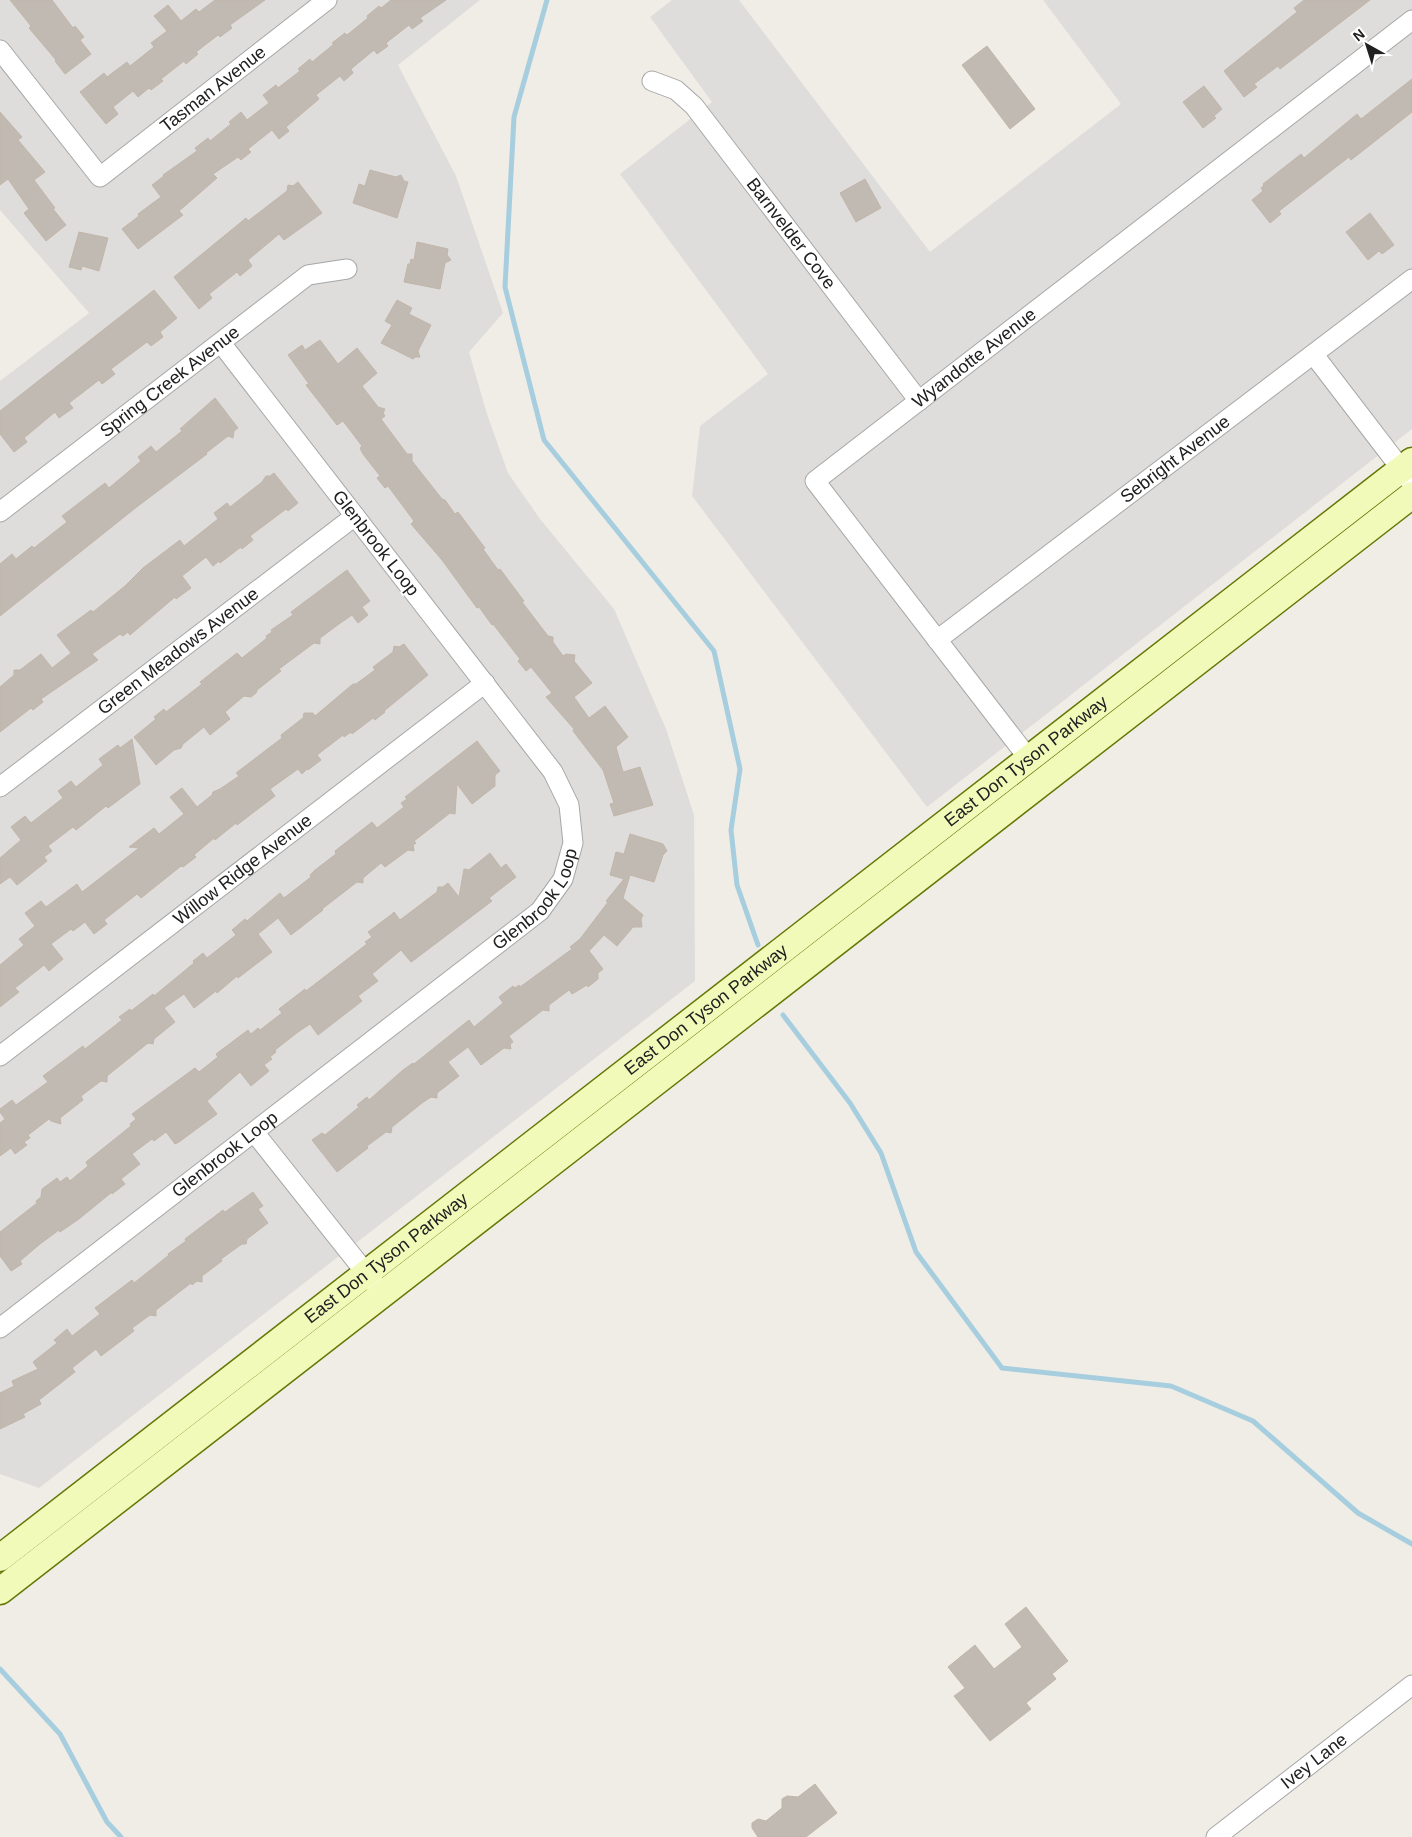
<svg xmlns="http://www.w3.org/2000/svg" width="1412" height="1837" font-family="Helvetica,sans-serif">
	<rect width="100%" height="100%" fill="#f0ede6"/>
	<!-- residential -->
	<path fill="#dedddc" d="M0,0h480l-82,65 58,111 47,137 -34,39 18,62 21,59 32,46 74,90 52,120 28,86 1,166 -656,507 -39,-14v-1093l89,-68 -89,-103z
		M672,0h67l191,252 191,-148 -78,-104h369v429l-485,378 -235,-311 8,-70 68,-52 -148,-200 92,-72 -62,-85z"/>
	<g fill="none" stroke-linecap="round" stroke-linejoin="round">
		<!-- stream -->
		<path stroke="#a6cede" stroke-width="5" d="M547,0l-33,117 -9,170 39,153 170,211 26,118 -9,61 6,55 21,60
			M783,1015l67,88 31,50 35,99 86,116 169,18 82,35 105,92 54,31
			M0,1669l60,65 47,88 14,15"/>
	</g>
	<!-- building -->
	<path fill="#c1bab2" stroke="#c2b5a8" d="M10,0h42l21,28 2,-2 9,11 -4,3 11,14 -26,20 -10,-13 1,-1 -27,-32 2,-2z
		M215,0h50l-35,25 2,3 -12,9 -2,-2 -22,17 2,2 -12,10 -2,-3 -23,18 2,2 -12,9 -2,-2 -11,9 -5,-6 -20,16 5,7 -12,10 -26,-32 24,-19 3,4 20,-15 3,4 24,-19 -3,-4 16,-12 -13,-15 14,-11 13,16 15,-12 3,3z
		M391,0h55l-26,18 3,3 -11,8 -3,-4 -23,18 2,3 -11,8 -3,-4 -23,19 2,4 -9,8 -4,-5 -24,19 3,4 -33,28 3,4 -10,8 -7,-9 -24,19 3,3 -10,8 -3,-3 -25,17 4,4 -38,33 4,4 -45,34 -16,-20 17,-13 -1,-2 23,-17 -9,-12 12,-9 -1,-1 34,-24 -2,-3 13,-10 2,3 21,-17 -2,-2 12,-10 6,8 22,-17 -6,-8 13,-10 2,3 22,-17 -2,-2 12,-10 2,3 22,-18 -2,-1 13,-10 2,2 21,-17 -1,-2 12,-10 2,2z
		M1304,0h66l-90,69 -2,-3 -24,18 3,3 -13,10 -20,-26 73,-59 -3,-4z
		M987,46l48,63 -25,20 -48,-64z
		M1412,79v33l-61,48 -2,-3 -70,54 2,3 -11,9 -18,-23 11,-9 -2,-3 3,-3 -1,-1 38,-30 3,4 53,-44 4,5z
		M1204,86l18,23 -8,7 2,2 -13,10 -20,-26z
		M0,112l22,25 -4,3 27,32 -11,8 21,28 -2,1 13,16 -20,16 -22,-28 5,-4 -21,-30 -8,6z
		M370,170l26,7 5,-2 3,6 4,1 -11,36 -44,-15 6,-19 6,2z
		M865,179l16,29 -25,14 -16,-29z
		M298,182l24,31 -38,27 -5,-6 -31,26 4,6 -12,10 -3,-4 -28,22 3,4 -13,11 -25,-32 72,-59 2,3 39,-30 1,-6 5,1z
		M1370,213l24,32 -12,9 -3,-3 -11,9 -22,-28z
		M79,232l29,6 -9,33 -17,-5 -1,4 -12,-3z
		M417,242l31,7 -1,6 4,5 -6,3 -5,26 -36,-7 4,-18h2l1,-5 3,1z
		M154,290l23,28 -17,14 3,5 -12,9 -4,-4 -36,27 4,5 -13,10 -3,-4 -30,23 4,5 -14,10 -4,-6 -31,26 3,4 -13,10 -14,-18v-23z
		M397,300l15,8 -3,6 22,11 -13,26 2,6h-5l-2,2 -32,-16 11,-18 -7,-4z
		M320,340l18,24 19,-16 20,25 -15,13 16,21 7,2 -2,4 2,3 -4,3 26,35h5v7l30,38 3,1 10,14 3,-2 27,36 -2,1 15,21 2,-1 24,32 -2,1 26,34 5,1v5l10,14 3,-2 9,1 -1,6 18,22 -18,14 15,21 16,-12 23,31 -12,10 7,25 17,-5 13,38 -39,11 -4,-12 4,-1 -11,-33 -30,-39 1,-2 -28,-32 6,-4 -21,-26 -5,4 -8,-10 2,-2 -27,-35 -1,1 -13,-18 -2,1 -35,-48 -31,-36 3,-3 -26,-35 -3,2 -8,-10 3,-2 -17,-22 -3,-6 2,-2 -19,-25 -6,4 -31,-40 3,-1 -21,-29 14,-10 3,5z
		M215,398l23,30 -4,3 -1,7 -5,-2 -22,17 1,1 -69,52 -138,110v-52l12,-10 4,5 16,-13 2,2 33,-26 -5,-6 43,-33 4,5 32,-27 -3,-4 13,-11 5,6 26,-21 -2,-2z
		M274,473l24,30 -10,8 -2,-2 -36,27 3,4 -11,9 -1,-2 -21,16 -1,-2 -6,5 -7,-9 -24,19 9,12 -15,11 -1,-2 -45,38 -2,-3 -5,4 -3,-2 -28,20 6,6 -57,39 2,3 -10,8 -2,-2 -31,24v-45l14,-12v-5h6l21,-16 11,14 19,-15 -14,-18 34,-25 2,2 32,-26 18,-18 37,-28 4,6 34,-27 -4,-6 13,-10 3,4 32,-25 4,-6h4z
		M347,570l23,31 -8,6 6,8 -10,8 -6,-8 -13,9 -19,14v6l-6,-1 -35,26 2,2 -24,19 -1,3 -5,4 -7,-1 -19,16 5,7 -20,16 -6,-8 -21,17 -2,4 -7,2 -18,15 -22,-28 22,-18 -2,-2 10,-8 2,3 36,-28 -2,-2 37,-29 5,5 25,-20 -1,-2 6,-4 -1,-2 22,-15 -2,-3z
		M404,644l24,31 -44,36 1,1 -10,8 -2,-2 -21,16 -1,-2 -7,5 -1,-2 -26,20 4,5 -13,10 -1,-1 -5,5 -4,-5 -28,20 5,7 -38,29 -1,-2 -21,17 -1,-2 -20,17 2,2 -13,10 -2,-1 -40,32 -4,-4 -33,26 3,4 -13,10 -9,-12 -12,9 -2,-2 -20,15 12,15 -14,12 -5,-6 -29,23 4,4 -19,15v-42l24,-20 -5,-6 16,-13 -10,-13 16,-12 5,6 31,-23 5,8 57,-44 -10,-1 25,-19 5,6 25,-20 -14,-17 12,-9 15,19 15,-12 1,-3 7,-3 19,-13 -3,-3 46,-35 -1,-3 22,-17 1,-5h9l2,3 38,-32h3l19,-14 -2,-3 20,-15 1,-6 5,1z
		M132,739l8,45 -32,24 -2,-2 -30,24 -3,-3 -25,19 4,5 -8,6 3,4 -30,24 -7,-8 -10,7v-26l21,-18 -10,-13 14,-11 6,7 32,-25 -5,-7 13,-10 5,6 27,-22 -4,-6 19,-14 2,3z
		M477,741l23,30 -5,4v11l-23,18 -15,-20 -2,30 -5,-1 -36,28 2,2 -3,2 1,6 -6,-1 -23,17 -4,-4 -18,15v5l-6,-1 -35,27 1,1 -32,25 -13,-17 -20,16 14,18 -34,26 -1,-2 -20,17 -1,-2 -22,17 -10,-14 -20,14 11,14 -21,17 -1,5 -5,-1 -41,33v6l-6,-1 -20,15 2,4 -23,18 1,6 -10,-3 -2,-2 -21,16 2,3 -6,4 3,3 -12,9 -4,-6 -11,8v-33l5,-4 -5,-7v-3l12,-9 4,5 32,-23 -5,-6 40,-30 2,3 37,-29 -3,-3 11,-8 1,2 22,-17 1,2 40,-33 -1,-2 10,-8 4,5 29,-23 -4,-5 13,-11 2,2 33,-28 4,5 27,-21 -1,-2 5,-5 21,-16 -1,-3 37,-29 5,6 27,-21 -3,-4 6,-4 -2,-2z
		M630,834l33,10 4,7 -4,4 -9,27 -24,-7 -7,23 20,17 -2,4 1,8h-9l-16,19 -13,-11 -15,16 14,18 -5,4v6l-10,8 -1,-2 -15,9 -3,-4 -20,15v6l-6,-1 -34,26 4,6 -3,2 1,5 -7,-1 -23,17 -13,-18 -20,15 11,14 -22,17v5l-6,-1 -9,6 -30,24 -1,6 -5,-1 -19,14 1,2 -31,24 -25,-32 10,-7 3,2 34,-28 -2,-2 10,-8 2,3 34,-30 10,-7 1,1 55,-44 5,7 29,-24 -4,-6 14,-11 2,2 4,-3 1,2 52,-38 -2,-2 10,-8 28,-37 -2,-1 18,-22 -14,-4 6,-23 8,2z
		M490,853l11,15 5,-4 10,13 -27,21 3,3 -78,59 -3,2 -10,-12 -29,24 6,7 -20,15 4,5 -44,34 -8,-11 -12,8 -23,18 1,2 -6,5 2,2 -8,6 5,6 -18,15 -11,-14 -33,29 10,13 -38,28 -4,2 -9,-12 -12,9 -2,-2 -20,15 8,10 -19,15 4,5 -13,10v-2l-33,27 -19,13 -1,-2 -19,14 -20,17 2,3 -11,7 -11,-15v-24l37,-29 -1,-2 5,-4 1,-8 15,-11 3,4 7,-5 3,4 18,-15 -2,-4 45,-36 -1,-2 6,-5 -4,-5 63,-46 4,4 19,-15 -2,-3 32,-24 3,4 7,-6 2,2 22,-17 -3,-4 26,-20 1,2 61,-47 -2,-2 7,-5 -4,-5 24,-18 2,-2 6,8 37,-28 1,-5h5l5,-4 11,14 5,-28 5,1z
		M253,1192l10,14 -5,3 10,14 -21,16 -1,5h-4l-21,15 1,2 -20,15v6l-5,-1 -5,4 -1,-2 -35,27v6l-6,-1 -18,13 2,3 -33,25 -5,-7 -24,19 3,4 -36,28 2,4 -18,10 2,3 -25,12v-36l14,-7 -2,-5 26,-12 -5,-7 24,-19 -3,-3 13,-11 5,7 28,-22 -5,-6 37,-28 2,3 35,-28 -1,-1 18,-13 -1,-2 38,-29 2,2z
		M1026,1607l42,54 -16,13 4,5 -30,24 5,6 -41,32 -36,-45 11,-8 -17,-21 27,-22 19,24 28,-22 -17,-23z
		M815,1784l22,29 -31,24h-48l-6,-9v-5l6,-4 8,2 16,-13v-9l5,-3 11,1z"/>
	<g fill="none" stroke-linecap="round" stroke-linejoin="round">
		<defs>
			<g id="minor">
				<path id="s1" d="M0,50l100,127 227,-177"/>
				<path id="s2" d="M652,81l24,9 18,16 225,295"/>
				<path d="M1314,355l98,128"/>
				<path id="s3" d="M0,512l308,-237 39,-6"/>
				<path id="s4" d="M937,640l475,-361"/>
				<path id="s5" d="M1029,759l-214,-278 597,-461"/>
				<path id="s6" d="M0,787l355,-271"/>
				<path id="s7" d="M0,1056l485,-373"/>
				<path d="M254,1132l119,150"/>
				<path id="s8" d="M0,1328l540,-417 23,-32 10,-36 -4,-38 -16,-33 -332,-429"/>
				<path id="s9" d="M1216,1837l196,-152"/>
			</g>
			<g id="secondary">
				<path id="s10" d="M0,1558l1412,-1097"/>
				<path d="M0,1591l1412,-1096"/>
			</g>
		</defs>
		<!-- minor casing -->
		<use href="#minor" stroke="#a7a7a7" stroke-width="21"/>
		<!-- secondary casing -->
		<use href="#secondary" stroke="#647805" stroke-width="29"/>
		<!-- minor -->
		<use href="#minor" stroke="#fff" stroke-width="19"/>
		<!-- secondary -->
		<use href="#secondary" stroke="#f2faba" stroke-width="26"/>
	</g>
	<g text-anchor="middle" stroke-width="4" stroke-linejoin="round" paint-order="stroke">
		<!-- street labels -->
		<g font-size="18" fill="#202020" stroke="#fff">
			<text dy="6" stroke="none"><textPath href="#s1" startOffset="305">Tasman Avenue</textPath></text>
			<text dy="6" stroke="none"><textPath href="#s2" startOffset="210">Barnvelder Cove</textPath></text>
			<text dy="6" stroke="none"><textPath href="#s5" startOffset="552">Wyandotte Avenue</textPath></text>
			<text dy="6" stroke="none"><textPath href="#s3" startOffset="214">Spring Creek Avenue</textPath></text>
			<text dy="6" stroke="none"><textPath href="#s4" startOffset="299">Sebright Avenue</textPath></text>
			<text transform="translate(376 543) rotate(52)" y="6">Glenbrook Loop</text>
			<text dy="6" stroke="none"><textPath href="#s6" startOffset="224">Green Meadows Avenue</textPath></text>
			<text dy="6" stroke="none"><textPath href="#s10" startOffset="1299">East Don Tyson Parkway</textPath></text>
			<text dy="6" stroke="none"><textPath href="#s7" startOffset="306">Willow Ridge Avenue</textPath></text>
			<text dy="6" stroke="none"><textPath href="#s8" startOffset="689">Glenbrook Loop</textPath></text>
			<text dy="6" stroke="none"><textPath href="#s10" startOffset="894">East Don Tyson Parkway</textPath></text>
			<text dy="6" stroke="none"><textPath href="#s8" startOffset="284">Glenbrook Loop</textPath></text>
			<text dy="6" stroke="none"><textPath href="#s10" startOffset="489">East Don Tyson Parkway</textPath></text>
			<text dy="6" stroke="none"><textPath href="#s9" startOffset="124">Ivey Lane</textPath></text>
		</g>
	</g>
	<!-- north arrow -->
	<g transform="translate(1367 45) rotate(321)" stroke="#ffffff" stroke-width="4" paint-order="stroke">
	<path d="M0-4L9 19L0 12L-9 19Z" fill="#202020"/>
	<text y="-8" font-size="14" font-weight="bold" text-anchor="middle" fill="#202020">N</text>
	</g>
</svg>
